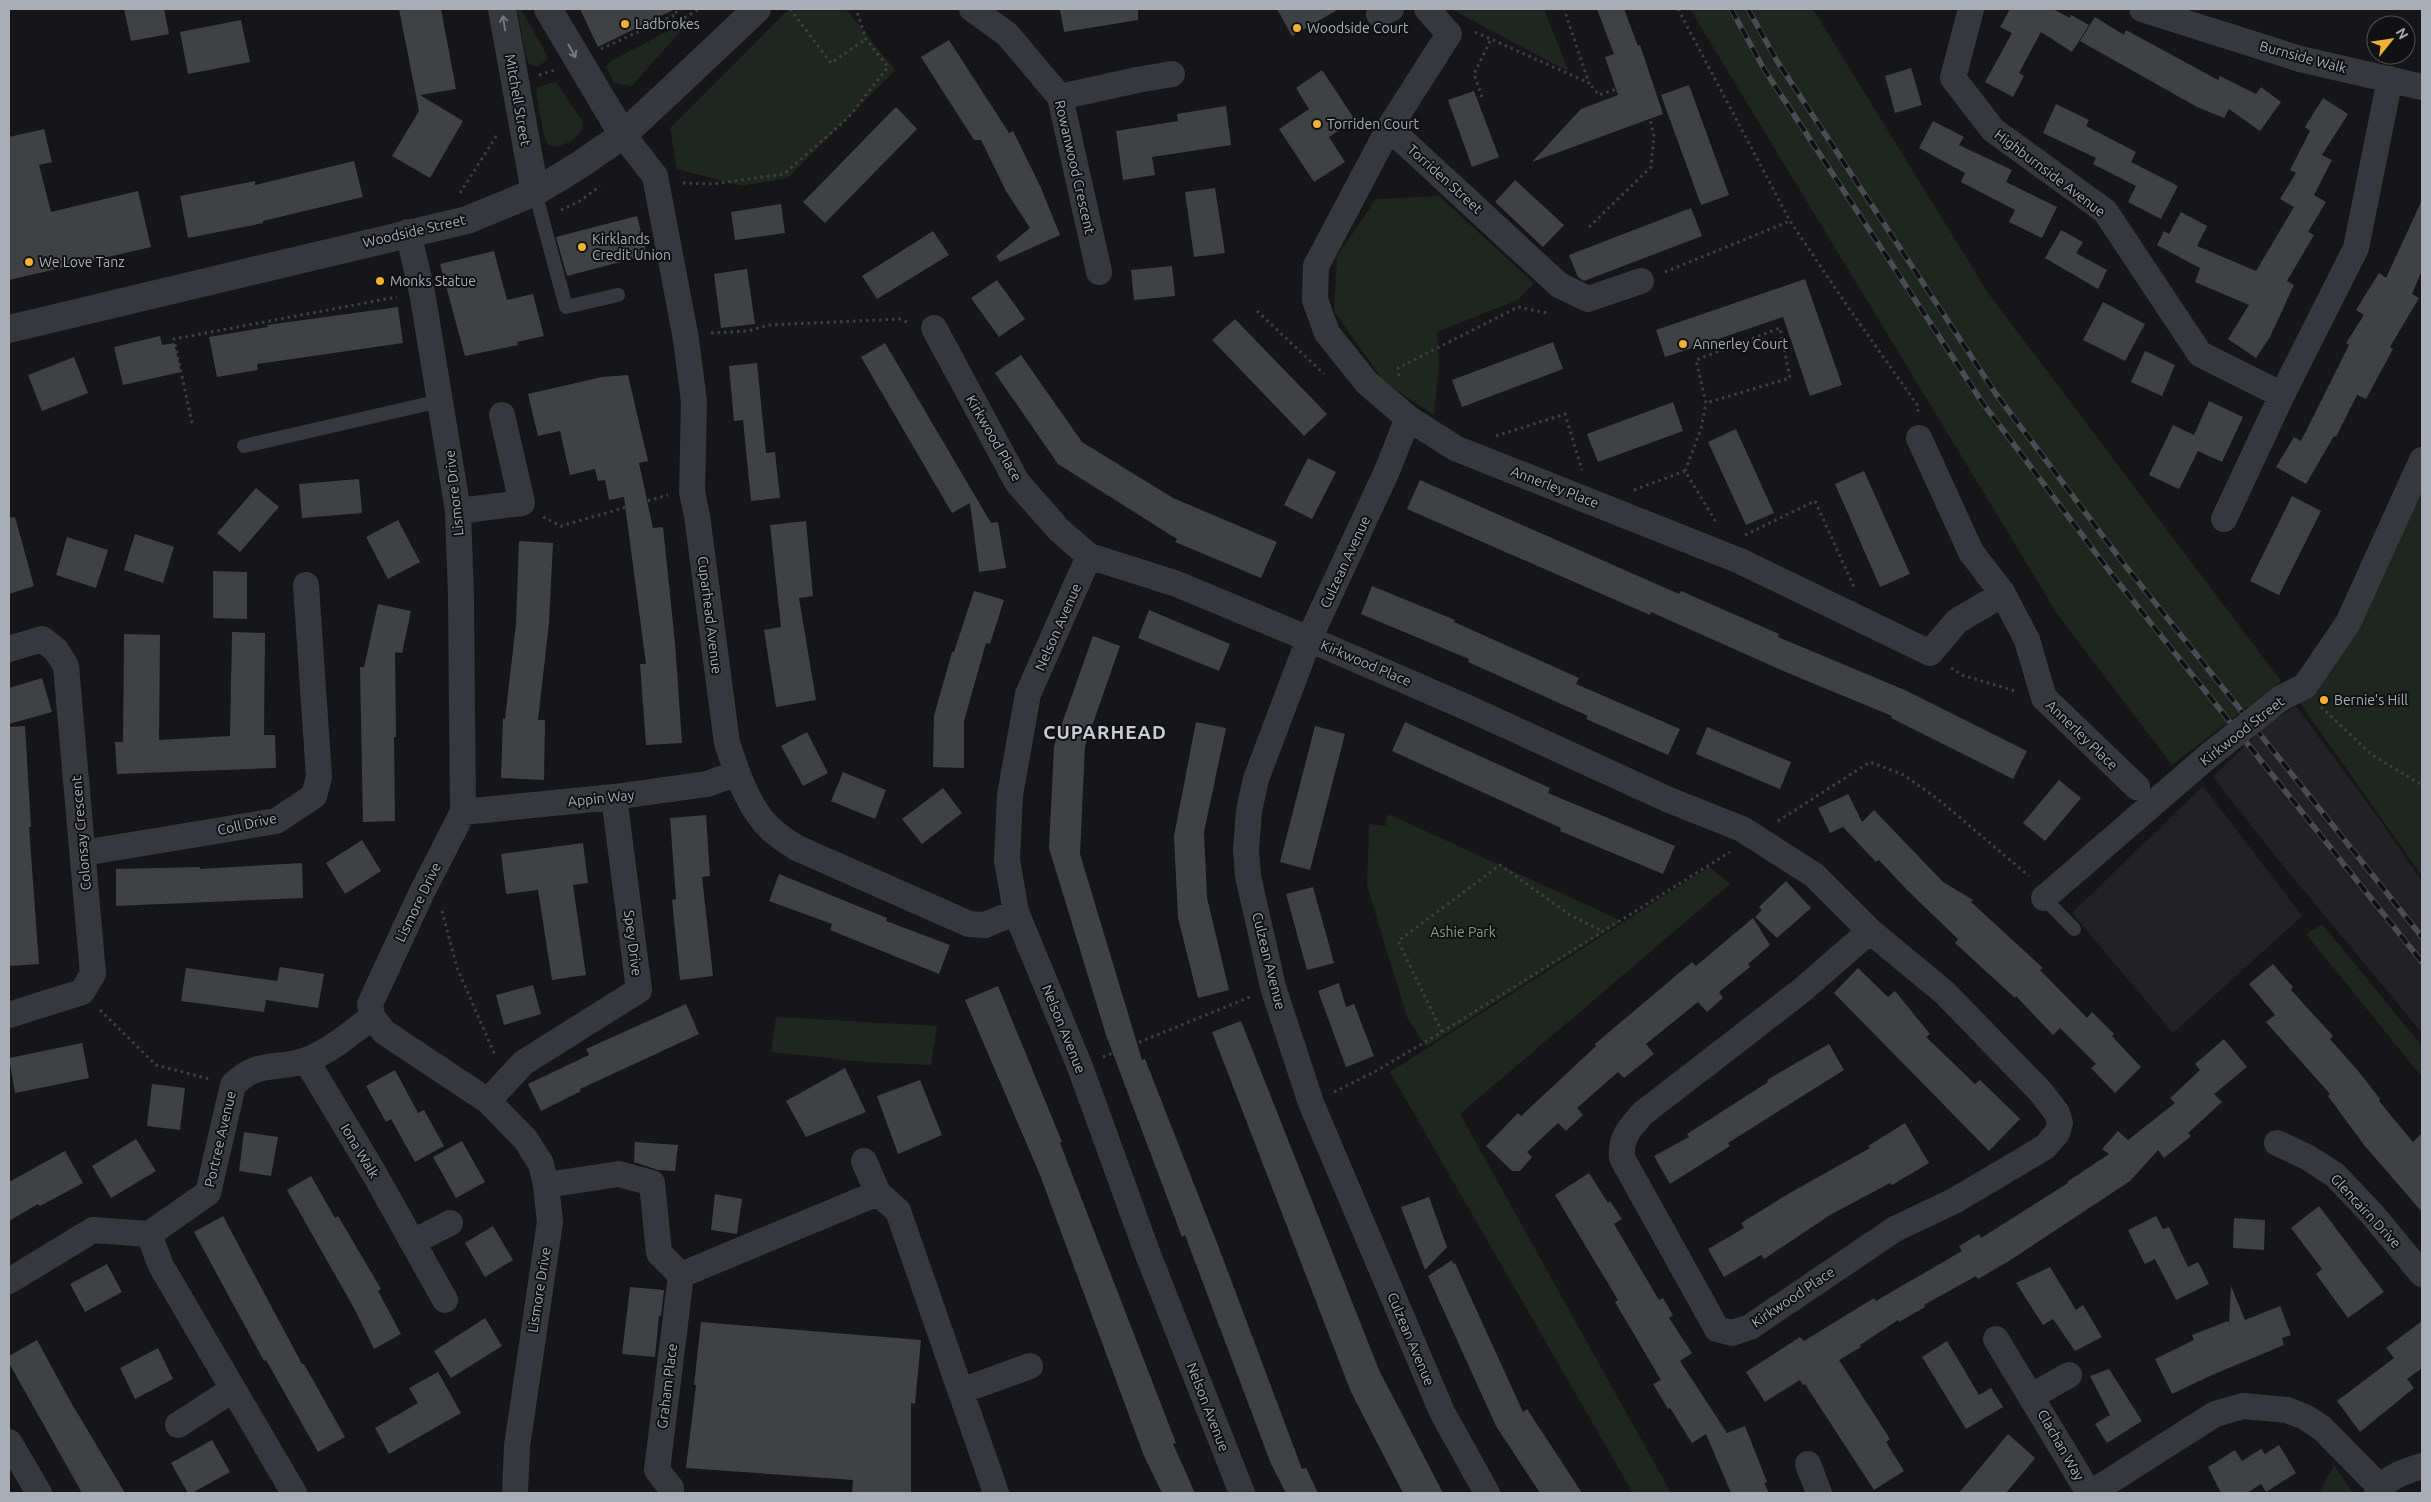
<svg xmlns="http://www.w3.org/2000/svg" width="2431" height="1502" font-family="Ubuntu,sans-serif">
	<rect width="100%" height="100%" fill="#161618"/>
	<!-- built -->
	<path fill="#222225" d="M2296,706l84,114 42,62v151l-150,-181 -59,-75 52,-51z
		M2203,786l99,130 -129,117 -101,-120z"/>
	<!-- green -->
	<path fill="#1e261f" d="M517,9h4l26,46v5l-9,7 -9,-3 -3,-6z
		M789,9h57l49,61 -107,108 -47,8 -64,-17 -7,-41z
		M1451,9h93l25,63z
		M1690,9h123l175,284 293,388 -109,84 -114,-150z
		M691,19l-59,67 -18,-3 -8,-17 5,-5z
		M556,82l27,40c0,14 -16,23 -29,25l-6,-3 -4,-9 -8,-43 1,-5z
		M1439,196l95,87 -16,17 -81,32 2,32 -5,51 -49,-32 -51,-72 3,-55 39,-57z
		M2422,476v400l-122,-173z
		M1388,814l234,107 -196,126 -19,-30 -40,-131 2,-62 16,2z
		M1709,867l21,17 -270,230 211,379h-38l-243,-421z
		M2322,924l100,122v31l-116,-143z
		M776,1017l161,9 -6,39 -65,-3 -95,-10z
		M2334,1465l19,28h-34z"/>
	<!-- building -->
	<path fill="#404145" d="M124,9h40l5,25 -38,7z
		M399,9h42l15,80 -36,6 43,26 -33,57 -38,-22 27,-45z
		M580,9h95l-77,38z
		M1060,9h78v11l-74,12z
		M1277,9h62l-47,27z
		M1597,9h27l14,37 2,-1 23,69 -131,48 49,-53 37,-14 -13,-38 9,-3z
		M2010,9h43l17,9 1,-3 18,10 -17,27 -31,-20 -22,41 5,3 -11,21 -28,-15 27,-49 -12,-6z
		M2095,17l29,18 2,-5 92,50 2,-4 36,18 5,-7 20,15 -21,29 -31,-22 -5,9 -27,-11 -117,-66z
		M241,20l9,42 -62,12 -8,-42z
		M949,40l60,93 4,-2 28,57 19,47 -60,27 -4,-6 34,-28 -24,-37 -25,-51h-7l-53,-83z
		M1911,68l11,37 -27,8 -10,-37z
		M1322,70l33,50 -26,17 16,25 -31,20 -35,-53 30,-20 -13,-21z
		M1689,85l40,110 -28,10 -40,-110z
		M1474,91l25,66 -27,10 -24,-67z
		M2323,98l25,16 -26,41 10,5 -18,35 12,7 -18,30 6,3 -27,46 7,4 -24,52 -14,21 -28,-19 21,-34 -54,-23 5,-14 -43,-23 7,-14 5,3 12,-22 26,14 -10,20 59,25 38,-64 -14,-8 16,-26 -6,-3 20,-39 -5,-4z
		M2056,104l33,16 -3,6 50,26 -5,10 47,24 -17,33 -33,-17 8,-16 -43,-22 3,-6 -53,-25z
		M1226,106l5,39 -79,12 3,18 -32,5 -7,-49 62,-10 -1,-7z
		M896,107l21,22 -92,94 -22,-21z
		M1933,121l31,16 -5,8 53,25 -6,12 51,25 -15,31 -33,-16 6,-12 -54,-28 4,-9 -46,-25z
		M44,129l8,33 -13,3 12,47 87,-21 13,56 -142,33v-143z
		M354,161l9,36 -100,24v2l-75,15 -8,-42 75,-15v4z
		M1515,180l49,45 -21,22 -48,-45z
		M1215,188l10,65 -31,4 -9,-65z
		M2422,200v70l-10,24 7,4 -29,49 3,2 -27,50 -9,-4 -21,42 -2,-1 -28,48 -30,-17 18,-30 7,4 48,-96 -3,-2 18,-28 -8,-5 23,-37 7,5z
		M781,204l4,29 -50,7 -4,-28z
		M1691,208l11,28 -118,45 -6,-4 -9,-22z
		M637,216l10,39 -80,21 -11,-39z
		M2061,230l22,12 -7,11 31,17 -9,19 -53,-31z
		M933,231l16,24 -72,44 -15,-23z
		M494,251l13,49 26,-6 11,42 -27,6 1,3 -53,11 -25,-92z
		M1172,266l3,30 -41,4 -3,-30z
		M747,269l8,55 -34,4 -7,-54z
		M1805,279l37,106 -32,11 -27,-79 -118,40 -9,-27z
		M997,280l28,39 -26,18 -28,-39z
		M2103,302l42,22 -20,37 -42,-21z
		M398,307l5,36 -146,21 1,6 -41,7 -8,-40 59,-10 -1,-2z
		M1235,319l92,95 -23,22 -92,-96z
		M160,336l2,9 12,-2 7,29 -58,13 -9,-38z
		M1553,342l10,27 -101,38 -10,-27z
		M885,343l106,180 7,-1 8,46 -27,4 -9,-69 -18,10 -91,-156z
		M2145,351l30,14 -13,31 -31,-14z
		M1021,355l61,87 91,56 104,44 -16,36 -86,-36 2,-3 -119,-75 -63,-91z
		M74,357l14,36 -46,18 -14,-36z
		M757,363l9,90 9,-1 5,46 -29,3 -8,-81 -9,1 -5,-55z
		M628,375l20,86 -9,2 14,65 10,-1 12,116 7,100 -36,2 -6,-81h6l-22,-167 -15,3 -4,-20 -7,1 -3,-12 -25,6 -10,-44 -22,5 -10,-42 74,-17z
		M2209,401l34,16 -21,45 -24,-11 -19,38 -30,-14 24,-50 21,10z
		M1673,402l10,29 -85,31 -11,-28z
		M1736,429l38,84 -28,12 -38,-83z
		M1308,458l28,14 -24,47 -28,-14z
		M1864,471l46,103 -30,13 -45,-103z
		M359,479l3,34 -60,5 -3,-34z
		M1420,480l259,114 2,-3 98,43 -1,3 129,54 120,60 -14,28 -122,-61 1,-2 -104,-43 -137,-61 -1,3 -243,-106z
		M256,488l23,19 -39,45 -23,-19z
		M2292,496l29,15 -42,84 -29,-14z
		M15,517l19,69 -25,8v-76z
		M398,520l22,42 -32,17 -22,-42z
		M806,521l7,75 -14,2 17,102 -40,7 -12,-77 17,-3 -11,-102z
		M135,534l39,13 -11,36 -39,-13z
		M67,537l41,13 -12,38 -40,-13z
		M519,541l34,2 -4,80 -11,97h7l-1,60 -43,-2 2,-60 2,1 11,-95z
		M213,571l34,1v47l-34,-1z
		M1372,586l83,34 -1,2 125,56 -3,6 104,45 -12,26 -82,-36 2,-3 -120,-54 1,-3 -108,-45z
		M974,591l30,9 -14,44 -4,-1 -22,78v47l-31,-1 1,-51 18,-64h2z
		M378,604l33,7 -9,42 -7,-1 1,85h-2l1,84 -32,1 -3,-155h4z
		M1149,610l81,34 -11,27 -81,-33z
		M232,632l33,1 -1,102h11l1,33 -159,6 -2,-32h8l1,-108 36,1 -1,105 71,-4z
		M1093,636l27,10 -35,100 -5,108 62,206 3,-1 74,189 83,221 4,-1 12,25h-32l-15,-29 -86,-229 -3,2 -76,-202 -57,-187 5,-102z
		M42,678l10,34 -43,12v-36z
		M1196,722l30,6 -22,104 3,66 22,92 -31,8 -20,-80 -4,-82z
		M1405,722l145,66 -2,5 127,53 -12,28 -103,-43 1,-3 -169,-77z
		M25,726l6,101h-2l10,137 -30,2v-239z
		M1315,726l30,8 -35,136 -30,-8z
		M1707,727l84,35 -11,27 -84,-35z
		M807,732l21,41 -25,13 -22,-40z
		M843,772l43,18 -11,29 -44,-18z
		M2059,780l22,18 -36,43 -22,-18z
		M943,788l19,25 -40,31 -20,-25z
		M1848,794l14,28 12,-12 69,72 30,18 -2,2 72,66 -3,2 47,48 5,-6 22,22 -2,2 29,31 -26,26 -24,-25 5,-4 -36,-36 -7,7 -37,-39 -1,2 -60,-55 3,-4 -51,-49 -28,-30 -3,2 -33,-35 -13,6 -12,-25z
		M706,815l4,61 -8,1 11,99 -33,4 -8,-80 4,-1 -6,-81z
		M362,840l19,31 -36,23 -19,-31z
		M583,843l5,40 -15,2 13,90 -34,5 -14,-90 -32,4 -5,-40z
		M302,863l1,35 -187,8v-37l84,-2v2z
		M779,874l108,44 -1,3 64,24 -11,29 -109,-44 2,-6 -63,-23z
		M1786,881l25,27 -34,30 -22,-21 7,-7 -3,-3z
		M1313,887l21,76 -27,7 -21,-76z
		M1753,918l17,27 -22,19 2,3 -31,25 4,6 -16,14 -9,-10 -52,42 8,10 -30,24 -6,-6 -41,36 6,7 -17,16 -8,-8 -31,29 5,5 -12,14h-8l-26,-25 32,-33 3,3 75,-70 -1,-2 97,-82 4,4z
		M2273,964l20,23 -2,3 42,46 -3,3 29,33 21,27 -1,2 34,41 9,-9v79l-58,-67 -36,-49 2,-2 -64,-72 9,-7 -26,-31z
		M280,967l44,7 -6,34 -52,-8 -2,12 -83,-11 5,-33 91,13z
		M1858,968l30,29 7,-6 35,43 -4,3 49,47 5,-4 40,39 -31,32 -155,-158z
		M1339,983l7,24 8,-3 20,52 -28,11 -28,-76z
		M533,985l8,29 -37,11 -8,-30z
		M998,986l64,156 -2,1 116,300 -3,1 22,49h-33l-18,-37 -104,-281 -75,-175z
		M686,1004l13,30 -119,55 1,2 -40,20 -13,-27 61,-29 -3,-6z
		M1241,1021l138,349 64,123h-40l-52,-101 -139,-360z
		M2224,1039l23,28 -33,27 8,8 -34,31 3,3 -27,22 -6,-8 -28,31 -121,80 -31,18 -2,-3 -52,29 1,2 -26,15 -1,-2 -38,25 1,2 -22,13 51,79 -4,3 18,29 -30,19 -69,-106 -2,1 -3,-5 -35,22 -19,-30 54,-35 4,4 70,-43 2,3 86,-50 -3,-5 20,-12 2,4 87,-55 -1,-1 42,-28 -7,-5 16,-18 10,9 47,-37 -5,-5 30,-28 -5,-6z
		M82,1043l7,35 -74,15 -6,-35z
		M1829,1044l15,26 -116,73 2,3 -60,38 -16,-28 35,-19 -2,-3 81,-52 -1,-2z
		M845,1068l21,44 -60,25 -20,-36z
		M395,1070l23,43 6,-3 20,36 -29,16 -24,-43 -5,3 -20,-36z
		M920,1080l22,55 -44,19 -21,-58z
		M152,1084l33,4 -5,42 -33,-4z
		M1905,1123l24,40 -37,22 -2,-2 -60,32 -66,44 -3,-4 -37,22 -16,-28 36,-21 -3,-5 47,-29 82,-46 -2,-2z
		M244,1132l34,5 -7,39 -32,-5z
		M136,1139l20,32 -45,27 -19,-32z
		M462,1141l23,41 -29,16 -23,-41z
		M635,1142l43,3 -3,26 -17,-1 -24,-8z
		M65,1151l18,32 -43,23 -2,-2 -29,17v-39z
		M1589,1173l19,30 2,-2 12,18 -8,5 45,76 4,-2 10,17 -4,3 23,35 -12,8 47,72 18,-7 22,56 -3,1 5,10h-38l-25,-59 -14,9 -22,-35 -2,1 -15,-25 8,-4 -46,-78 3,-2 -63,-105z
		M311,1176l24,42 3,-2 43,73 -3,2 23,43 -27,15 -19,-39 -68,-120z
		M715,1194l27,5 -5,35 -26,-4z
		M1429,1197l18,50 -22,23 -24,-63z
		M2319,1206l65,86 -36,26 -32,-44 6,-5 -31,-41z
		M223,1216l79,148h2l41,73 -27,15 -52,-92 -2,1 -70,-129z
		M2156,1216l7,13 6,-2 19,40 10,-5 11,22 -33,16 -21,-41 -10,5 -17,-34z
		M2234,1218l31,2 -1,30 -31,-2z
		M493,1226l20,34 -28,17 -20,-34z
		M1452,1260l1,4 2,-1 68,149 4,-3 55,84h-42l-44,-67 -68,-150z
		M107,1264l15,28 -37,20 -15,-28z
		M2050,1267l26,43 7,-5 19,32 -27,14 -22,-32 -10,6 -27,-42z
		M2231,1286l14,34 35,-14 11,29 -9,3 2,7 -72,30 -40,19 -17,-35 39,-19 -2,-5 36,-14 1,2z
		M630,1287l34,3 -3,26h-2l-4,41 -33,-3z
		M485,1318l17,28 -51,32 -17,-27z
		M2422,1321v47l-15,11 7,9 -54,44 -23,-31 57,-43 -8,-10z
		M701,1322l220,18 -6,64 -4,-1v90h-59l1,-13 -167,-12 10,-83h-2z
		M37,1340l32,59 56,94h-43l-73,-130v-7z
		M1947,1341l32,54 12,-7 12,19 -37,22 -44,-72z
		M158,1348l15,31 -38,20 -15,-31z
		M2109,1369l33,52 -35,22 -12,-19 15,-9 -20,-39z
		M438,1372l23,41 -72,41 -14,-26 43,-25 -9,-15z
		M2008,1434l27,24 -8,10 -21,25h-47z
		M212,1440l18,32 -38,21h-4l-17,-30z
		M2279,1445l17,28 -30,19 -5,-8 -14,9h-26l-13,-26 27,-17 7,11 19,-12 4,5z"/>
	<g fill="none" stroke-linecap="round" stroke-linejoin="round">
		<!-- path -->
		<path stroke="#3d3f44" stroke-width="3" stroke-dasharray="2.5 4" stroke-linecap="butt" d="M790,9l41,54 35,-24
			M1678,9l112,212 58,86 70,99v6
			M654,26l19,-1 26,-16
			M1475,32l114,51 -25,-74
			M601,49l76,-35 -2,-5
			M539,75l16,-5
			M1482,97l-8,-23 17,-35
			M683,183l30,1 71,-10 64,-56 40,-51 -22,-28 -10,-30
			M460,193l37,-58
			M561,210l19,-9 20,-15
			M1589,227l62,-60 3,-31 -13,-55 -42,14 -10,-12
			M1665,272l125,-51
			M1257,311l67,63
			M711,333l37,-2 21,-6 132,-6 9,5
			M1399,376l-1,-8 120,-61 29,6
			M192,423l-18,-84 223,-42
			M1496,436l69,-22 17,56
			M1685,471l16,-42 5,-26 -10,-43 84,-32 10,50 -84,25
			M1634,490l51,-19 31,51
			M543,517l18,9 107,-31
			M1745,535l70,-34 39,86
			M1951,668l11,7 53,16
			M2321,707l51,48 50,30
			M1778,821l92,-59 34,13 35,25 90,76
			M442,911l15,57 38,87
			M100,1010l56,55 53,14
			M1442,1032l-44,-91 102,-76 70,50 32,16
			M1103,1057l147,-60
			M1334,1092l42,-21 66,-39 288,-180"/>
		<!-- service -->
		<path stroke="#37383d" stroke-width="14" d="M535,192l31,115 52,-12
			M244,446l196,-45
			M2044,898l30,31"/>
		<!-- minor -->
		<path stroke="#37383d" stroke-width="26" d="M972,9l35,25 53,63 39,175
			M1427,9l22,25 -60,94 170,157 29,14 53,-18
			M1971,9l-18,69 40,52 112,81 95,143 82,41 74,-147 34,-169
			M2142,9l158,50 122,28
			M1379,14l12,-5
			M1060,97l77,-17 35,-6
			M1389,128l-73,138 -1,34 12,33 40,50 41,35 47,30 285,113 190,92 27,-32 46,-27
			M623,135l32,41 31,163 8,63 -2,90 5,24 30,227c10,30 22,68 47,89 7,6 15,11 23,16l172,76 16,1 31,-13
			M408,232l14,60 36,219 3,86 2,215 -41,80 -52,112 2,13 12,15 104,69 38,39 15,24 5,21 4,37 -33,224 -2,47
			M934,328l83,154 42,48 30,26 88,28 132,55 159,69 201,92 73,29 72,46 56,56 75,62 95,98 17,22 3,10 -3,10 -12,14 -91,54 -59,28 -145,98 -18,6 -15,-4 -95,-171c-2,-21 8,-30 21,-45l158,-122 69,-60
			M1408,418l-21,53 -78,168 -53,140 -7,32 -3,39 2,26 25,111 38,116 131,309 45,81
			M1919,438l52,114 32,42 24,46 17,58 93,89
			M458,511l64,-8 -20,-88
			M2224,519l58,-124
			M1089,556l-61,138 -18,101 -3,65 9,52 64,155 67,185 95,241
			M9,649l33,-10 14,11 10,16 27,308 -11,18 -73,23
			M2281,698l24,-12 43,-63 74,-163
			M463,812l151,-15 93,-13 30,-11
			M83,853l193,-32 38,-25 5,-19 -13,-192
			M2044,898l162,-140
			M306,1060l69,115 70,125
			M488,1101l35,-38 116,-73 -25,-193
			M2277,1143l30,14 28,18 37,39 50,60
			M864,1161l14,32 20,18 98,282
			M546,1185l73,-11 33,9 7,70 22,22 -24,195 14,18v5
			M149,1234l59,-41 25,-108c25,-25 41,-15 71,-24 23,-8 49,-29 68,-44
			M149,1234l12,32 133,227
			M413,1242l37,-19
			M681,1275l197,-82
			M9,1281l84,-51 56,4
			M1996,1339l93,154
			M961,1391l69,-25
			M2032,1396l37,-21
			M178,1425l54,-35
			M9,1442l30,51
			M1808,1464l11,29
			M2091,1493l124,-79 28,-8 44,4 18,7 17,11 58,59
			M2377,1493c9,-16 29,-22 45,-27"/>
		<!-- tertiary -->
		<path stroke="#37383d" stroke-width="28" d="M502,9l33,183
			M548,9l75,126
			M9,329l458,-109 68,-28 43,-26 45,-31 134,-126"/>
		<defs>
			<path id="rail" d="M1731,9l33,60 218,333 128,170 312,390
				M1748,9l29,52 219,333 128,170 298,373"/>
		</defs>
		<!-- rail casing -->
		<use href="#rail" stroke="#4a4c52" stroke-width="5.5"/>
		<!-- rail -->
		<use href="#rail" stroke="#111113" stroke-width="4" stroke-dasharray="11" stroke-linecap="butt"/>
		<!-- minor-bridge -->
		<path stroke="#37383d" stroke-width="26" d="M2206,758l75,-60"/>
	</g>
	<!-- one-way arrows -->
	<defs><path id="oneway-shaft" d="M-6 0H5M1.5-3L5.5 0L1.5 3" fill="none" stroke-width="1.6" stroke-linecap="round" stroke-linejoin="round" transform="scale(1.25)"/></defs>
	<g stroke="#757881">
		<use href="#oneway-shaft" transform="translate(504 23) rotate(-99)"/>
		<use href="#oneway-shaft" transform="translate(572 51) rotate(61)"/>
	</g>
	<!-- markers -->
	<g fill="#f2b134" stroke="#111113" stroke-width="2">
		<circle cx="625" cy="24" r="5"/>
		<circle cx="1297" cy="28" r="5"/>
		<circle cx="1317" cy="124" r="5"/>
		<circle cx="582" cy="247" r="5"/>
		<circle cx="29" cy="262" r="5"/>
		<circle cx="380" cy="281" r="5"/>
		<circle cx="1683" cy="344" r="5"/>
		<circle cx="2324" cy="700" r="5"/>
	</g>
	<g text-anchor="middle" stroke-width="4" stroke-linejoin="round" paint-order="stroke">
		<!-- poi labels -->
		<g font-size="14" fill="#a8adb8" stroke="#111113" text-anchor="start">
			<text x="635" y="29">Ladbrokes</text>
			<text x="1307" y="33">Woodside Court</text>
			<text x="1327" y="129">Torriden Court</text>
			<text x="592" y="244">Kirklands<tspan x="592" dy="16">Credit Union</tspan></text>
			<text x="39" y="267">We Love Tanz</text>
			<text x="390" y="286">Monks Statue</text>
			<text x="1693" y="349">Annerley Court</text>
			<text x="2334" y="705">Bernie's Hill</text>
		</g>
		<!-- street labels -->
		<g font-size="14" fill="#a8adb8" stroke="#111113">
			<text transform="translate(2303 57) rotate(15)" y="5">Burnside Walk</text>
			<text transform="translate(518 100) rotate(80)" y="5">Mitchell Street</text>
			<text transform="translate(1075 167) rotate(77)" y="5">Rowanwood Crescent</text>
			<text transform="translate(2050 173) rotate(37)" y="5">Highburnside Avenue</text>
			<text transform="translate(1445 179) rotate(42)" y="5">Torriden Street</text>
			<text transform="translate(414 231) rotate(-13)" y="5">Woodside Street</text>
			<text transform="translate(994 438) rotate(60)" y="5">Kirkwood Place</text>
			<text transform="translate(1555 487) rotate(21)" y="5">Annerley Place</text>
			<text transform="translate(454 493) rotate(-96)" y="5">Lismore Drive</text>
			<text transform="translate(1345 562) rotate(-65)" y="5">Culzean Avenue</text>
			<text transform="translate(710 615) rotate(83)" y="5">Cuparhead Avenue</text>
			<text transform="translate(1058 627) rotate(-66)" y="5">Nelson Avenue</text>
			<text transform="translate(1366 663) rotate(23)" y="5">Kirkwood Place</text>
			<text transform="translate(2242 731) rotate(-38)" y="5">Kirkwood Street</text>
			<text transform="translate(2082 735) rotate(44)" y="5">Annerley Place</text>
			<text transform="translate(601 798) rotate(-6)" y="5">Appin Way</text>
			<text transform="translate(247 824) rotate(-12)" y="5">Coll Drive</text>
			<text transform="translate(81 833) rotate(-95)" y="5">Colonsay Crescent</text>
			<text transform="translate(418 902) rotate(-64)" y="5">Lismore Drive</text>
			<text transform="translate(633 943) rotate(83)" y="5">Spey Drive</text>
			<text transform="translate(1269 961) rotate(76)" y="5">Culzean Avenue</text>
			<text transform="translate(1064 1029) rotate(68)" y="5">Nelson Avenue</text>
			<text transform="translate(220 1139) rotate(-77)" y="5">Portree Avenue</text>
			<text transform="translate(360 1151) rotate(59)" y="5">Iona Walk</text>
			<text transform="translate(2366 1211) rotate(47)" y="5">Glencairn Drive</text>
			<text transform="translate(539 1290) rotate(-81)" y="5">Lismore Drive</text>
			<text transform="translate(1793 1297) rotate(-34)" y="5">Kirkwood Place</text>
			<text transform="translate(1411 1339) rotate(67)" y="5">Culzean Avenue</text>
			<text transform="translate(667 1386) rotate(-83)" y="5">Graham Place</text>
			<text transform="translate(1208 1407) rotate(69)" y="5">Nelson Avenue</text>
			<text transform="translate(2061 1445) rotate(60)" y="5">Clachan Way</text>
		</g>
		<!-- park labels -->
		<g font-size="14" fill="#7fa381" stroke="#111113">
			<text x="1463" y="937">Ashie Park</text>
		</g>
		<!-- district labels -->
		<g font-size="19" font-weight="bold" letter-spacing="1" fill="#c9ccd4" stroke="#111113">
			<text x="1105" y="739">CUPARHEAD</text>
		</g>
	</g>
	<!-- border -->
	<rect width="2431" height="1502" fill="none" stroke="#a8adb8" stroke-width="20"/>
	<!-- north arrow -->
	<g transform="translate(2391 40) rotate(60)"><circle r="24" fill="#111113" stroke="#4d4f55"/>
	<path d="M0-4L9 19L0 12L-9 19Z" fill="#f2b134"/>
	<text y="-8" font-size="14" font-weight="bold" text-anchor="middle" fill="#a8adb8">N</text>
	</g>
</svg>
